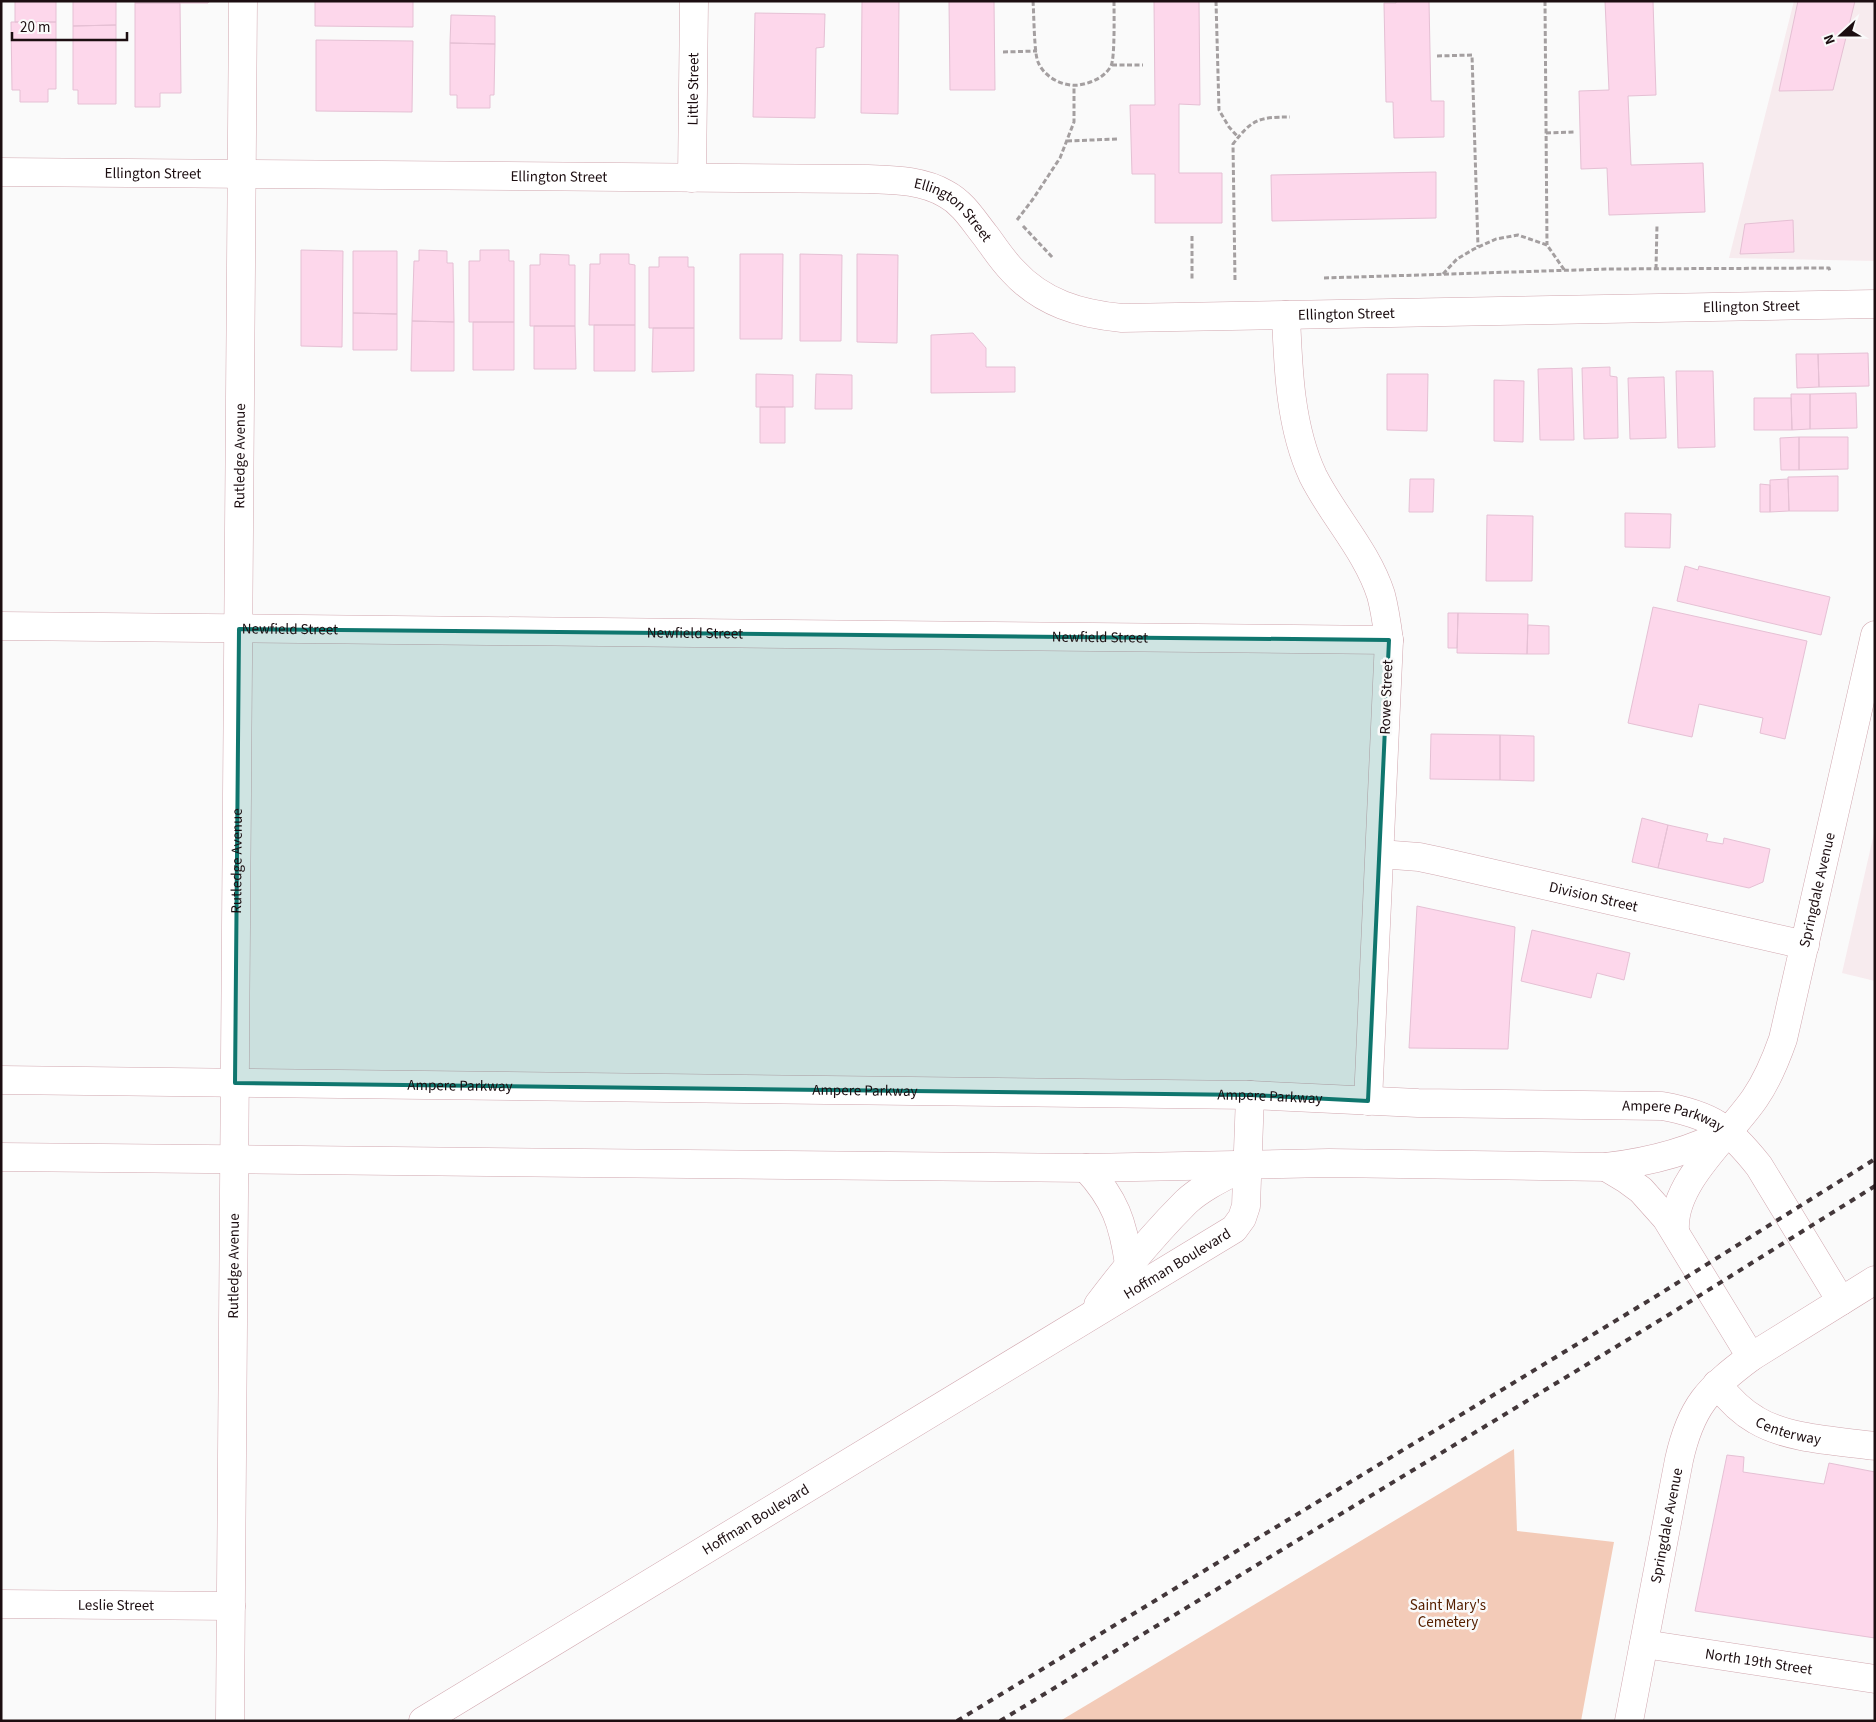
<svg xmlns="http://www.w3.org/2000/svg" width="1876" height="1722" font-family="'Source Sans 3',sans-serif">
	<rect width="100%" height="100%" fill="#fafafa"/>
	<!-- built -->
	<path fill="#f7ebee" d="M1794,1h81v260l-146,-3z
		M1875,829v152l-33,-8z"/>
	<!-- green -->
	<path fill="#f3cbb8" d="M1514,1449l3,82 97,11 -33,179h-521z"/>
	<!-- building -->
	<path fill="#fdd7eb" stroke="#e5c0d4" d="M15,1h41v21h-41z
		M73,1h43v24l-43,1z
		M135,1h74l-1,2h-73z
		M315,1h98v26l-98,-1z
		M862,1h37l-1,113 -37,-1z
		M949,1h45l1,89h-45z
		M1154,1h45l1,104 -21,-1v69h43v50h-67v-49h-23l-2,-69h25z
		M1396,1h33l2,100h13v36l-50,1 -1,-36h-7l-2,-99h12z
		M1605,1h48l3,94 -28,1 3,69 72,-2 2,49 -96,3 -2,-47 -26,1 -2,-78 30,-1z
		M1798,1h57l-22,89 -54,1z
		M135,3h45l1,90h-21v14h-25z
		M755,13l70,1 -1,33 -8,1 -1,70 -62,-1z
		M451,15l44,1v28l-45,-1z
		M11,22h45v67h-8v13h-28v-12h-8z
		M116,25v79h-38v-14h-5v-64z
		M316,40l97,1 -1,71 -96,-1z
		M450,43l45,1 -1,51h-4v13h-33v-13h-7z
		M1436,172v46l-164,3 -1,-46z
		M1793,220l1,32 -54,2 5,-30z
		M301,250l42,1 -1,96 -41,-1z
		M419,250l28,1v12h6l1,59 -42,-1 2,-60h5z
		M480,250h29v11h5v61h-45v-61h11z
		M353,251h44v63l-44,-1z
		M540,254l29,1v10h6v61h-45v-61h10z
		M600,254h29v10l6,1v60h-46l1,-61h10z
		M740,254h43l-1,85h-42z
		M800,254l42,1 -1,86h-41z
		M857,254l41,1 -1,88 -40,-1z
		M659,257h29v10h6v61h-45v-61h10z
		M353,313l44,1v36h-44z
		M412,321l42,1v49h-43z
		M473,322h41v48h-41z
		M594,325h41v46h-41z
		M534,326h41l1,43h-42z
		M653,328h41v43l-42,1z
		M973,333l13,15v19h29v25l-84,1v-58z
		M1868,353l1,33 -50,1 -1,-33z
		M1796,354h22l1,33 -22,1z
		M1610,367v9l7,1 1,61 -34,1 -2,-71z
		M1572,368l2,72h-34l-2,-71z
		M1676,371h37l2,76 -37,1z
		M756,374l37,1v32h-37z
		M816,374l36,1v34h-37z
		M1387,374h41l-1,57 -40,-1z
		M1664,377l2,61 -36,1 -2,-61z
		M1494,380l30,1 -1,61 -29,-1z
		M1856,393l1,35 -47,1v-35z
		M1791,394h19v35l-18,1z
		M1754,398h37l1,32h-38z
		M760,407h25v36h-25z
		M1799,437v33h-18l-1,-32z
		M1799,437h49v32l-49,1z
		M1838,476v35h-49l-1,-34z
		M1410,479h24l-1,33h-24z
		M1788,479l1,32 -19,1v-32z
		M1760,484l10,1v27h-10z
		M1625,513l46,1 -1,34 -45,-1z
		M1487,515l46,1 -1,65h-46z
		M1685,566l13,4 1,-4 131,31 -9,38 -144,-34z
		M1653,607l154,34 -22,98 -25,-6 3,-15 -64,-14 -7,33 -64,-14z
		M1448,613h10l-1,35h-9z
		M1458,613l70,1 -1,40 -70,-1z
		M1528,625l21,1v28h-22z
		M1431,734l69,1v45l-70,-1z
		M1500,735l34,1v45l-34,-1z
		M1642,818l26,7 -10,43 -26,-6z
		M1668,825l40,9 -2,7 17,3 1,-6 46,11 -7,33 -14,6 -91,-20z
		M1417,906l98,21 -7,122 -99,-1z
		M1532,930l98,23 -6,27 -27,-7 -6,25 -70,-17z
		M1727,1455l17,2 -1,15 81,12 5,-21 46,9v166l-180,-27z"/>
	<g fill="none" stroke-linecap="round" stroke-linejoin="round">
		<defs>
			<g id="street">
				<path id="s1" d="M1,172l867,7c26,1 54,1 78,15 17,9 27,26 39,41 9,12 17,25 28,36 29,32 67,43 109,47l753,-14"/>
				<path id="s2" d="M692,178l2,-177"/>
				<path d="M1286,315c2,53 4,112 27,161 20,40 54,75 68,119 4,15 6,30 8,45l-21,461"/>
				<path id="s3" d="M1,626l1388,14"/>
				<path id="s4" d="M1380,854l39,3 19,4 367,84"/>
				<path d="M1086,1168c29,31 37,55 43,96"/>
				<path id="s5" d="M1717,1384c11,14 23,27 39,36 31,19 82,21 119,26"/>
				<path id="s6" d="M1,1604l230,2"/>
				<path id="s7" d="M1644,1644l231,35"/>
				<path id="s8" d="M230,1721l13,-1720"/>
			</g>
			<g id="secondary">
				<path id="s9" d="M1,1080l1249,15 168,8 244,3c50,9 66,21 97,60l82,135"/>
				<path d="M1,1157l1085,11 243,-5 277,4c43,-5 84,-15 122,-36"/>
				<path d="M1606,1167l20,12 15,11 25,28 85,139"/>
				<path id="s10" d="M1675,1230c-3,-48 55,-95 80,-132 13,-19 21,-39 28,-59l92,-404"/>
				<path d="M1098,1305c27,-36 56,-71 88,-103 16,-15 40,-26 59,-36"/>
				<path id="s11" d="M423,1721l811,-492 8,-11 4,-12 4,-111"/>
				<path id="s12" d="M1629,1721l50,-261c12,-54 29,-71 72,-103l124,-77"/>
			</g>
		</defs>
		<!-- street casing -->
		<use href="#street" stroke="#d1a7af" stroke-width="29"/>
		<!-- secondary casing -->
		<use href="#secondary" stroke="#d1a7af" stroke-width="29"/>
		<!-- path -->
		<path stroke="#a49fa0" stroke-width="3" stroke-dasharray="5 2.5" stroke-linecap="butt" d="M1033,1c1,13 1,52 5,61 6,15 25,25 41,23 12,-2 25,-7 32,-19 4,-8 3,-53 3,-65
			M1216,1l3,109 10,17 9,10
			M1545,1l2,244
			M1003,52l34,-1
			M1437,56l35,-1 6,192
			M1112,65h31
			M1546,133l28,-1
			M1067,141l50,-2
			M1017,220l16,-21 27,-41 14,-36v-37
			M1023,226l30,32
			M1192,236v45
			M1656,269l1,-44
			M1443,274l14,-15 17,-10 22,-10 22,-4 29,10 18,26
			M1324,278l283,-9 222,-1 1,3
			M1235,280l-2,-136c19,-25 26,-27 57,-27"/>
		<!-- street -->
		<use href="#street" stroke="#fff" stroke-width="28"/>
		<!-- secondary -->
		<use href="#secondary" stroke="#fff" stroke-width="28"/>
		<!-- rail -->
		<path stroke="#43373a" stroke-width="4" stroke-dasharray="6 6" stroke-linecap="butt" d="M957,1721l701,-426 217,-136
			M1000,1721l670,-407 205,-128"/>
	</g>
	<!-- marked area -->
	<path fill="#0f766e" fill-opacity="0.2" stroke="#0f766e" stroke-width="4" stroke-linejoin="round" d="M239,629l1150,11 -21,461 -118,-6 -1015,-12z"/>
	<g text-anchor="middle" stroke-width="5" stroke-linejoin="round" paint-order="stroke">
		<!-- street labels -->
		<g font-size="15" fill="#1c0e11" stroke="#fafafa">
			<text dy="5" stroke="none"><textPath href="#s2" startOffset="89">Little Street</textPath></text>
			<text dy="5" stroke="none"><textPath href="#s1" startOffset="152">Ellington Street</textPath></text>
			<text dy="5" stroke="none"><textPath href="#s1" startOffset="558">Ellington Street</textPath></text>
			<text dy="5" stroke="none"><textPath href="#s1" startOffset="962">Ellington Street</textPath></text>
			<text dy="5" stroke="none"><textPath href="#s1" startOffset="1801">Ellington Street</textPath></text>
			<text dy="5" stroke="none"><textPath href="#s1" startOffset="1396">Ellington Street</textPath></text>
			<text dy="5" stroke="none"><textPath href="#s8" startOffset="1265">Rutledge Avenue</textPath></text>
			<text dy="5" stroke="none"><textPath href="#s3" startOffset="289">Newfield Street</textPath></text>
			<text dy="5" stroke="none"><textPath href="#s3" startOffset="694">Newfield Street</textPath></text>
			<text dy="5" stroke="none"><textPath href="#s3" startOffset="1099">Newfield Street</textPath></text>
			<text transform="translate(1386 697) rotate(-88)" y="5">Rowe Street</text>
			<text dy="5" stroke="none"><textPath href="#s8" startOffset="860">Rutledge Avenue</textPath></text>
			<text dy="5" stroke="none"><textPath href="#s10" startOffset="376">Springdale Avenue</textPath></text>
			<text dy="5" stroke="none"><textPath href="#s4" startOffset="218">Division Street</textPath></text>
			<text dy="5" stroke="none"><textPath href="#s9" startOffset="459">Ampere Parkway</textPath></text>
			<text dy="5" stroke="none"><textPath href="#s9" startOffset="864">Ampere Parkway</textPath></text>
			<text dy="5" stroke="none"><textPath href="#s9" startOffset="1269">Ampere Parkway</textPath></text>
			<text dy="5" stroke="none"><textPath href="#s9" startOffset="1674">Ampere Parkway</textPath></text>
			<text dy="5" stroke="none"><textPath href="#s11" startOffset="882">Hoffman Boulevard</textPath></text>
			<text dy="5" stroke="none"><textPath href="#s8" startOffset="455">Rutledge Avenue</textPath></text>
			<text dy="5" stroke="none"><textPath href="#s5" startOffset="88">Centerway</textPath></text>
			<text dy="5" stroke="none"><textPath href="#s11" startOffset="389">Hoffman Boulevard</textPath></text>
			<text dy="5" stroke="none"><textPath href="#s12" startOffset="199">Springdale Avenue</textPath></text>
			<text dy="5" stroke="none"><textPath href="#s6" startOffset="115">Leslie Street</textPath></text>
			<text dy="5" stroke="none"><textPath href="#s7" startOffset="116">North 19th Street</textPath></text>
		</g>
		<!-- park labels -->
		<g font-size="15" fill="#562000" stroke="#fafafa">
			<text x="1448" y="1610">Saint Mary's<tspan x="1448" dy="17">Cemetery</tspan></text>
		</g>
	</g>
	<!-- border -->
	<rect width="1876" height="1722" fill="none" stroke="#1c0e11" stroke-width="5"/>
	<!-- north arrow -->
	<g transform="translate(1841 35) rotate(249)" stroke="#fafafa" stroke-width="4" paint-order="stroke">
	<path d="M0-4L9 19L0 12L-9 19Z" fill="#1c0e11"/>
	<text y="-8" font-size="14" font-weight="bold" text-anchor="middle" fill="#1c0e11">N</text>
	</g>
	<!-- scale -->
	<path d="M12 32v8h115v-8" fill="none" stroke="#1c0e11" stroke-width="2.5"/>
	<text x="20" y="32" font-size="15" fill="#1c0e11" stroke="#fafafa" stroke-width="4" paint-order="stroke">20 m</text>
</svg>
